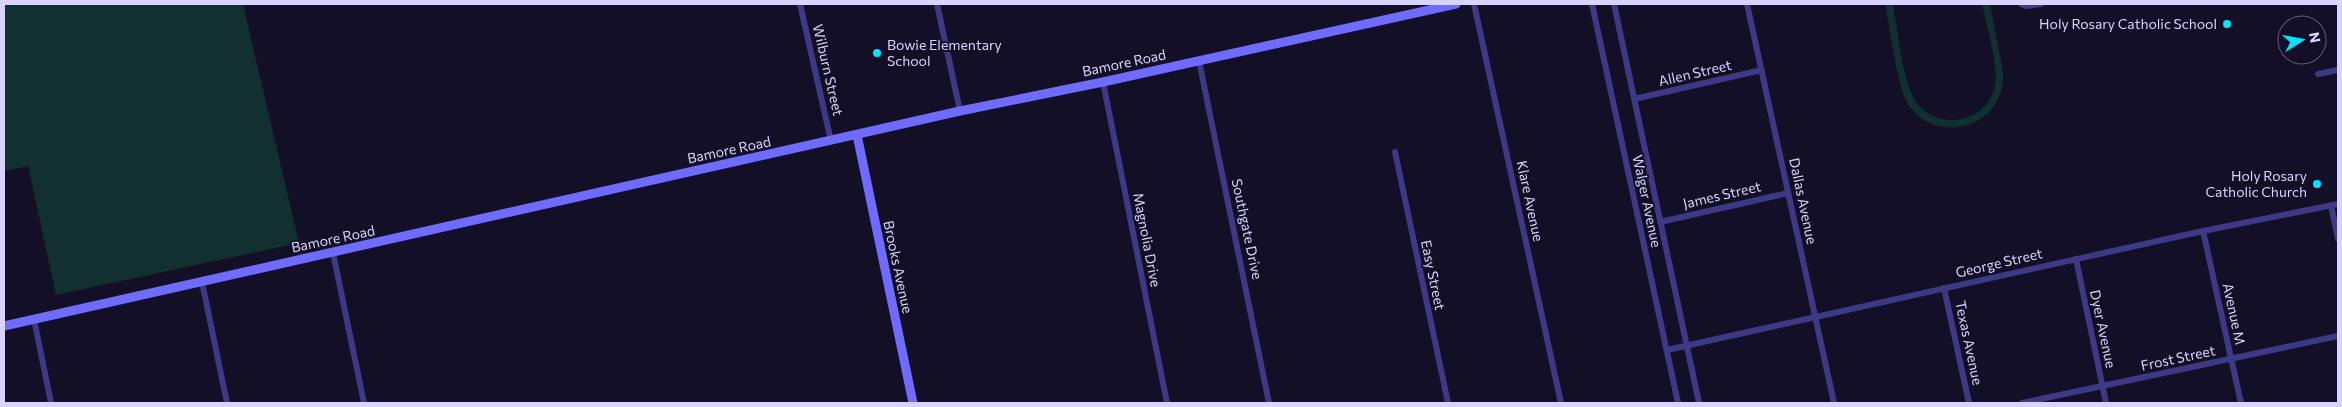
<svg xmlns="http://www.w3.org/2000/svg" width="2342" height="407" font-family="Commissioner,sans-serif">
	<rect width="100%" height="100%" fill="#130f26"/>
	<!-- green -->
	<path fill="#12302f" d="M4,4h239l56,239 -243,52 -28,-129 -24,5z
		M1885,4h8c4,23 10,75 20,93 19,35 73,29 82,-11 4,-19 -9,-62 -13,-82h8l13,68c0,7 0,15 -3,23 -15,38 -69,45 -92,9 -11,-18 -18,-77 -23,-100z"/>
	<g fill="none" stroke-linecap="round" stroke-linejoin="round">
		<!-- street -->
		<path stroke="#3d3a85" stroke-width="6" d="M800,4l31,137
			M937,4l23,107
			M1474,4l87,399
			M1592,4l86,399
			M1614,4l85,399
			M1747,4l87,399
			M2021,4l5,2 15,-2
			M1199,61l70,342
			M2318,74l20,-4
			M1103,82l64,321
			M1634,99l128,-29
			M1395,152l53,251
			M2331,205l7,34
			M1660,222l128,-29
			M2203,231l38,172
			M333,253l31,150
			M2076,259l30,144
			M202,282l25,121
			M1944,288l25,115
			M34,319l17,84
			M1667,350l536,-119 135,-27
			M2022,403l316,-67"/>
		<!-- secondary -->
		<path stroke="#6f6bff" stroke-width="9" d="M857,135l56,268
			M4,326l956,-215 143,-29 353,-78"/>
	</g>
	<!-- markers -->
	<g fill="#00e5ff" stroke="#130f26" stroke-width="2">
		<circle cx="2227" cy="24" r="5"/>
		<circle cx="877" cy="53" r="5"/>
		<circle cx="2317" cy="184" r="5"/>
	</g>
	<g text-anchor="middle" stroke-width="4" stroke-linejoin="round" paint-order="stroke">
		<!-- poi labels -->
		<g font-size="14" fill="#d9d4ff" stroke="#130f26" text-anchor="end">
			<text x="2217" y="29">Holy Rosary Catholic School</text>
			<text x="887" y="50" text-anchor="start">Bowie Elementary<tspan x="887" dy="16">School</tspan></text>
			<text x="2307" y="181">Holy Rosary<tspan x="2307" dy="16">Catholic Church</tspan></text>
		</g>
		<!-- street labels -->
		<g font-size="14" fill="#d9d4ff" stroke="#130f26">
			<text transform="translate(1124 63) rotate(-12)" y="5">Bamore Road</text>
			<text transform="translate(828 70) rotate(77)" y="5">Wilburn Street</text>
			<text transform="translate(1695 73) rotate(-13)" y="5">Allen Street</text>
			<text transform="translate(729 150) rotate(-12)" y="5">Bamore Road</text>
			<text transform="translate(1722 195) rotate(-13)" y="5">James Street</text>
			<text transform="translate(1530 201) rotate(78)" y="5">Klare Avenue</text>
			<text transform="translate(1647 201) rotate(78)" y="5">Walger Avenue</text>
			<text transform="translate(1803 201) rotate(78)" y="5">Dallas Avenue</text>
			<text transform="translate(1247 229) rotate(78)" y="5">Southgate Drive</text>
			<text transform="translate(333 239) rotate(-12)" y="5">Bamore Road</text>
			<text transform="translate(1147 240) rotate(79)" y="5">Magnolia Drive</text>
			<text transform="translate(1999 263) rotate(-13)" y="5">George Street</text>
			<text transform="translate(898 267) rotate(78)" y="5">Brooks Avenue</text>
			<text transform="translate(1433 275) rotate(78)" y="5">Easy Street</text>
			<text transform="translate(2234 314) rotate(78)" y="5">Avenue M</text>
			<text transform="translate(2103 329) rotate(78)" y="5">Dyer Avenue</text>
			<text transform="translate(1969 343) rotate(78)" y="5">Texas Avenue</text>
			<text transform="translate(2178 358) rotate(-12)" y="5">Frost Street</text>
		</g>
	</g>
	<!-- border -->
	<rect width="2342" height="407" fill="none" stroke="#d9d4ff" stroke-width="10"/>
	<!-- north arrow -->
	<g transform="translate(2302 40) rotate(79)"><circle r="24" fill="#130f26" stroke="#625e7d"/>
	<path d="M0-4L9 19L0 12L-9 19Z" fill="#00e5ff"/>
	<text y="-8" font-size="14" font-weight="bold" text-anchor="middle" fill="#d9d4ff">N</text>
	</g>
</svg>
